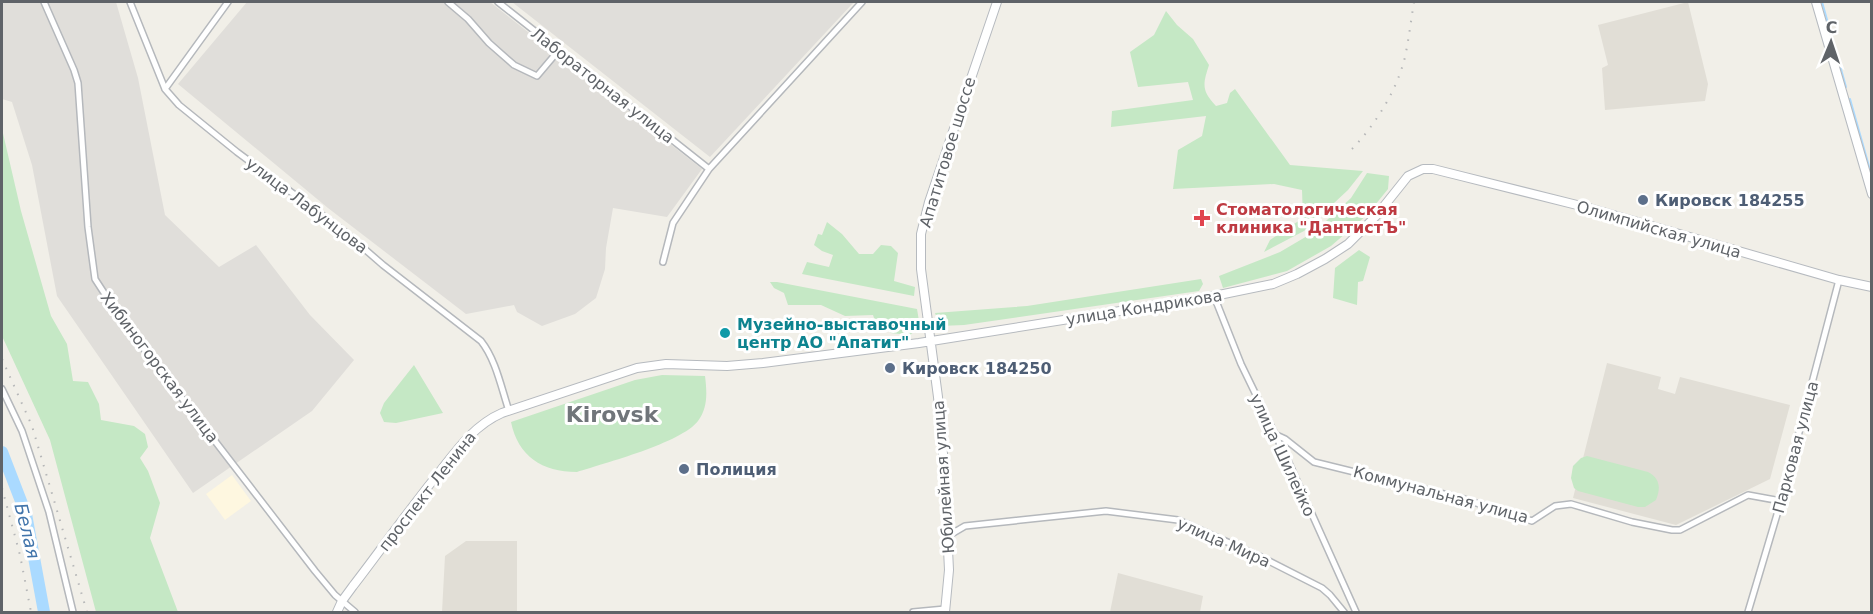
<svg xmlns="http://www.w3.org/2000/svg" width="1873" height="614" font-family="'DejaVu Sans',sans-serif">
	<rect width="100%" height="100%" fill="#f1efe8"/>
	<!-- commercial -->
	<path fill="#fef7e0" d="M232,475l19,26 -26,19 -19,-26z"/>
	<!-- industrial -->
	<path fill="#e0deda" d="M2,2h114l22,76 27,137 54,52 37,-22 54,70 44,45 -42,51 -119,82 -136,-197 -25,-131 -20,-63 -10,-3z
		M247,2h243l212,167 -35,48 -54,-9 -7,40 -1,21 -9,29 -21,16 -33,12 -25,-14 -3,-7 -48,9 -138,-106 -150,-124z
		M512,2h342l-144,155z"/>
	<!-- education -->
	<path fill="#e1ded6" d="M1688,2l20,82 -3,17 -100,9 -3,-42 6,-3 -10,-40z
		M1607,363l54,14 -3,12 17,5 5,-17 110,28 -20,74 -94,46 -103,-27z
		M466,541h51v70l-3,1h-72l3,-56z
		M1118,573l85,23 -3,16h-90z"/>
	<!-- green -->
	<path fill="#c5e8c5" d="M1166,11l11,14 16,14 16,26c-6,19 -8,25 7,41l11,-3 3,-10 5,-4 55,76 73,6 -15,19 -44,41 -40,21 6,-12 33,-22 -1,-28 -28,-6 -101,5 5,-39 24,-14 4,-20 -95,11 1,-16 81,-11 -5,-18 -50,5 -8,-35 24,-17z
		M2,129l19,82 30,105 16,28 6,37 15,1 11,22 2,16 33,6 11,8 3,13 -8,11 8,13 12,32 -10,35 28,74h-82l-46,-172 -48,-104z
		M1367,173l22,3 -1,13 -21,26 -36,31 -44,25 -64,17 -4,-12 61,-24 34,-20 37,-34z
		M827,222l15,12 17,20h14l8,-9 10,1 7,7 -4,28 21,6 -1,9 -112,-22 5,-12 22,5 4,-12 -11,-4 -8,-6 4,-11 4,1z
		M1359,250l11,7 -7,24 -5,1 -1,23 -24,-7 2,-30z
		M1201,279l2,5 -4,7 -235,34 -24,1 -5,-13 92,-7z
		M770,282h7l140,27 2,12h-4l1,9 -6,5 -20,-2 -1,-10 -13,1 -3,-9 -28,1 -24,-11h-33l-4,-12 -10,-5z
		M414,365l29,48 -47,10 -12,-1 -4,-9 4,-10z
		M662,375l43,1c2,16 3,32 -7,45 -17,22 -93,42 -121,51 -35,0 -59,-16 -66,-50l124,-42z
		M1587,456l61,16c12,6 13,16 8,28l-11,7h-7l-60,-16 -4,-3 -3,-10 2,-12 8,-8z"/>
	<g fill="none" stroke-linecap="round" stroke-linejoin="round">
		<!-- stream -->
		<path stroke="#aadaff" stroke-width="2" d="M1822,2l24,85
			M1850,99l22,78"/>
		<!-- river -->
		<path stroke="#aadaff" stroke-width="12" d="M2,452l24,62 18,98"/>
		<defs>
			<path id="street" d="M44,2l30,68 4,13 10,144 7,52 26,40 194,252 20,24 20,17
				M130,2l35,87 14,16 58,47 108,80 38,33 98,76c15,19 20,46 28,70
				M448,2l20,17 21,24 25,22 23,11 22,-26
				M498,2l211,167
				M165,89l63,-87
				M663,262l10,-39 36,-54 153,-167
				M1214,296l27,68 48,99 67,149
				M2,389l20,42 27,81 24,100
				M1274,434l11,5 29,23 150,37 68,22 23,-15 16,-2 61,18 40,8h8l68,-35 33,6
				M948,536l17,-10 141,-15 72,9 83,37 61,31 8,7 14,17
				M913,612l32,-3
				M1748,612l33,-111 58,-221"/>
			<path id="secondary" d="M1816,2l56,192
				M337,612l5,-11 11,-15c27,-35 53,-72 81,-107 20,-25 38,-53 68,-66l135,-45 29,-4 61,2 36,-3 156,-20 295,-47 59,-12 24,-10 28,-15 23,-15 28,-28 32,-40 15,-7h10l156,39 250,72 33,7
				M945,612l4,-42 -5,-105 -6,-68 -17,-128v-35l8,-32 68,-200"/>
		</defs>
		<!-- street casing -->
		<use href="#street" stroke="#b5b8bc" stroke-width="8"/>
		<!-- secondary casing -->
		<use href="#secondary" stroke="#b6babf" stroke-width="10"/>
		<!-- street -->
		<use href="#street" stroke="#fff" stroke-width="5"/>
		<!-- secondary -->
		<use href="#secondary" stroke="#fff" stroke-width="8"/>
		<!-- rail -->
		<path stroke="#b6b7b8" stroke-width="2" stroke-dasharray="1.5 8" stroke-linecap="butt" d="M1352,149c24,-25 45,-59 53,-92 4,-19 6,-37 9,-55
			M2,359l30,67 55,186
			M2,488l18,67 11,57"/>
	</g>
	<!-- markers -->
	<g fill="#5c6f8a" stroke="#fff" stroke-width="2">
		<circle cx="1643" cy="200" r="6"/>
		<circle cx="890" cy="368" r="6"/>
		<circle cx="684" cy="469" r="6"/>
	</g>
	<path fill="#e0444e" stroke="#fff" stroke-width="2" d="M1199 209h6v6h6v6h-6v6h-6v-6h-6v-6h6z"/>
	<circle fill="#0f9aa8" stroke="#fff" stroke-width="2" cx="725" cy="333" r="6"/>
	<g text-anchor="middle" stroke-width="6" stroke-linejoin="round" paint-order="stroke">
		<!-- street labels -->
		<g font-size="16" fill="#5f6368" stroke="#fff">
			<text transform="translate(603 85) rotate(38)" y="6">Лабораторная улица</text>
			<text transform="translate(947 152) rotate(-73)" y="6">Апатитовое шоссе</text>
			<text transform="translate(307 205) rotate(37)" y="6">улица Лабунцова</text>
			<text transform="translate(1659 229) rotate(16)" y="6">Олимпийская улица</text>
			<text transform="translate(1144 307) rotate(-9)" y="6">улица Кондрикова</text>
			<text transform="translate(160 367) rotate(53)" y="6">Хибиногорская улица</text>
			<text transform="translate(1795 447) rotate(-75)" y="6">Парковая улица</text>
			<text transform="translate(1283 455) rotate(65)" y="6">улица Шилейко</text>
			<text transform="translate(943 477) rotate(-94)" y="6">Юбилейная улица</text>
			<text transform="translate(427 491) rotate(-52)" y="6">проспект Ленина</text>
			<text transform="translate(1441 494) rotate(15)" y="6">Коммунальная улица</text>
			<text transform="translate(1224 542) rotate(24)" y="6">улица Мира</text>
		</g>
		<!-- service labels -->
		<g font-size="16" font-weight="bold" fill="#4e5e75" stroke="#fff" text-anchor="start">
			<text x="1655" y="206">Кировск 184255</text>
			<text x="902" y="374">Кировск 184250</text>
			<text x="696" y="475">Полиция</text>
		</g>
		<!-- health labels -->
		<g font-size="16" font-weight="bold" fill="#be3a42" stroke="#fff" text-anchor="start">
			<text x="1216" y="215">Стоматологическая<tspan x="1216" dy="18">клиника "ДантистЪ"</tspan></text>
		</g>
		<!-- culture labels -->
		<g font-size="16" font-weight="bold" fill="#0d838f" stroke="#fff" text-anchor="start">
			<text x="737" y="330">Музейно-выставочный<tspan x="737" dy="18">центр АО "Апатит"</tspan></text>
		</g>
		<!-- water labels -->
		<g font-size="18" font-style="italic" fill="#4174aa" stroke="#fff">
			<text transform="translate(27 531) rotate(76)" y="6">Белая</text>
		</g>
		<!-- district labels -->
		<g font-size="22" font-weight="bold" fill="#70757a" stroke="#fff">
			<text x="612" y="422">Kirovsk</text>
		</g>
	</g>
	<!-- border -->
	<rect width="1873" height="614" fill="none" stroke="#5f6368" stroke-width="6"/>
	<!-- north arrow -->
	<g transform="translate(1831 42) rotate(2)" stroke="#ffffff" stroke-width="4.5" paint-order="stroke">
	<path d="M0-4.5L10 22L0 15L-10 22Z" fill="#5f6368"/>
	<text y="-9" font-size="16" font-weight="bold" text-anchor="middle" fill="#5f6368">С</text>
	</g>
</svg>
